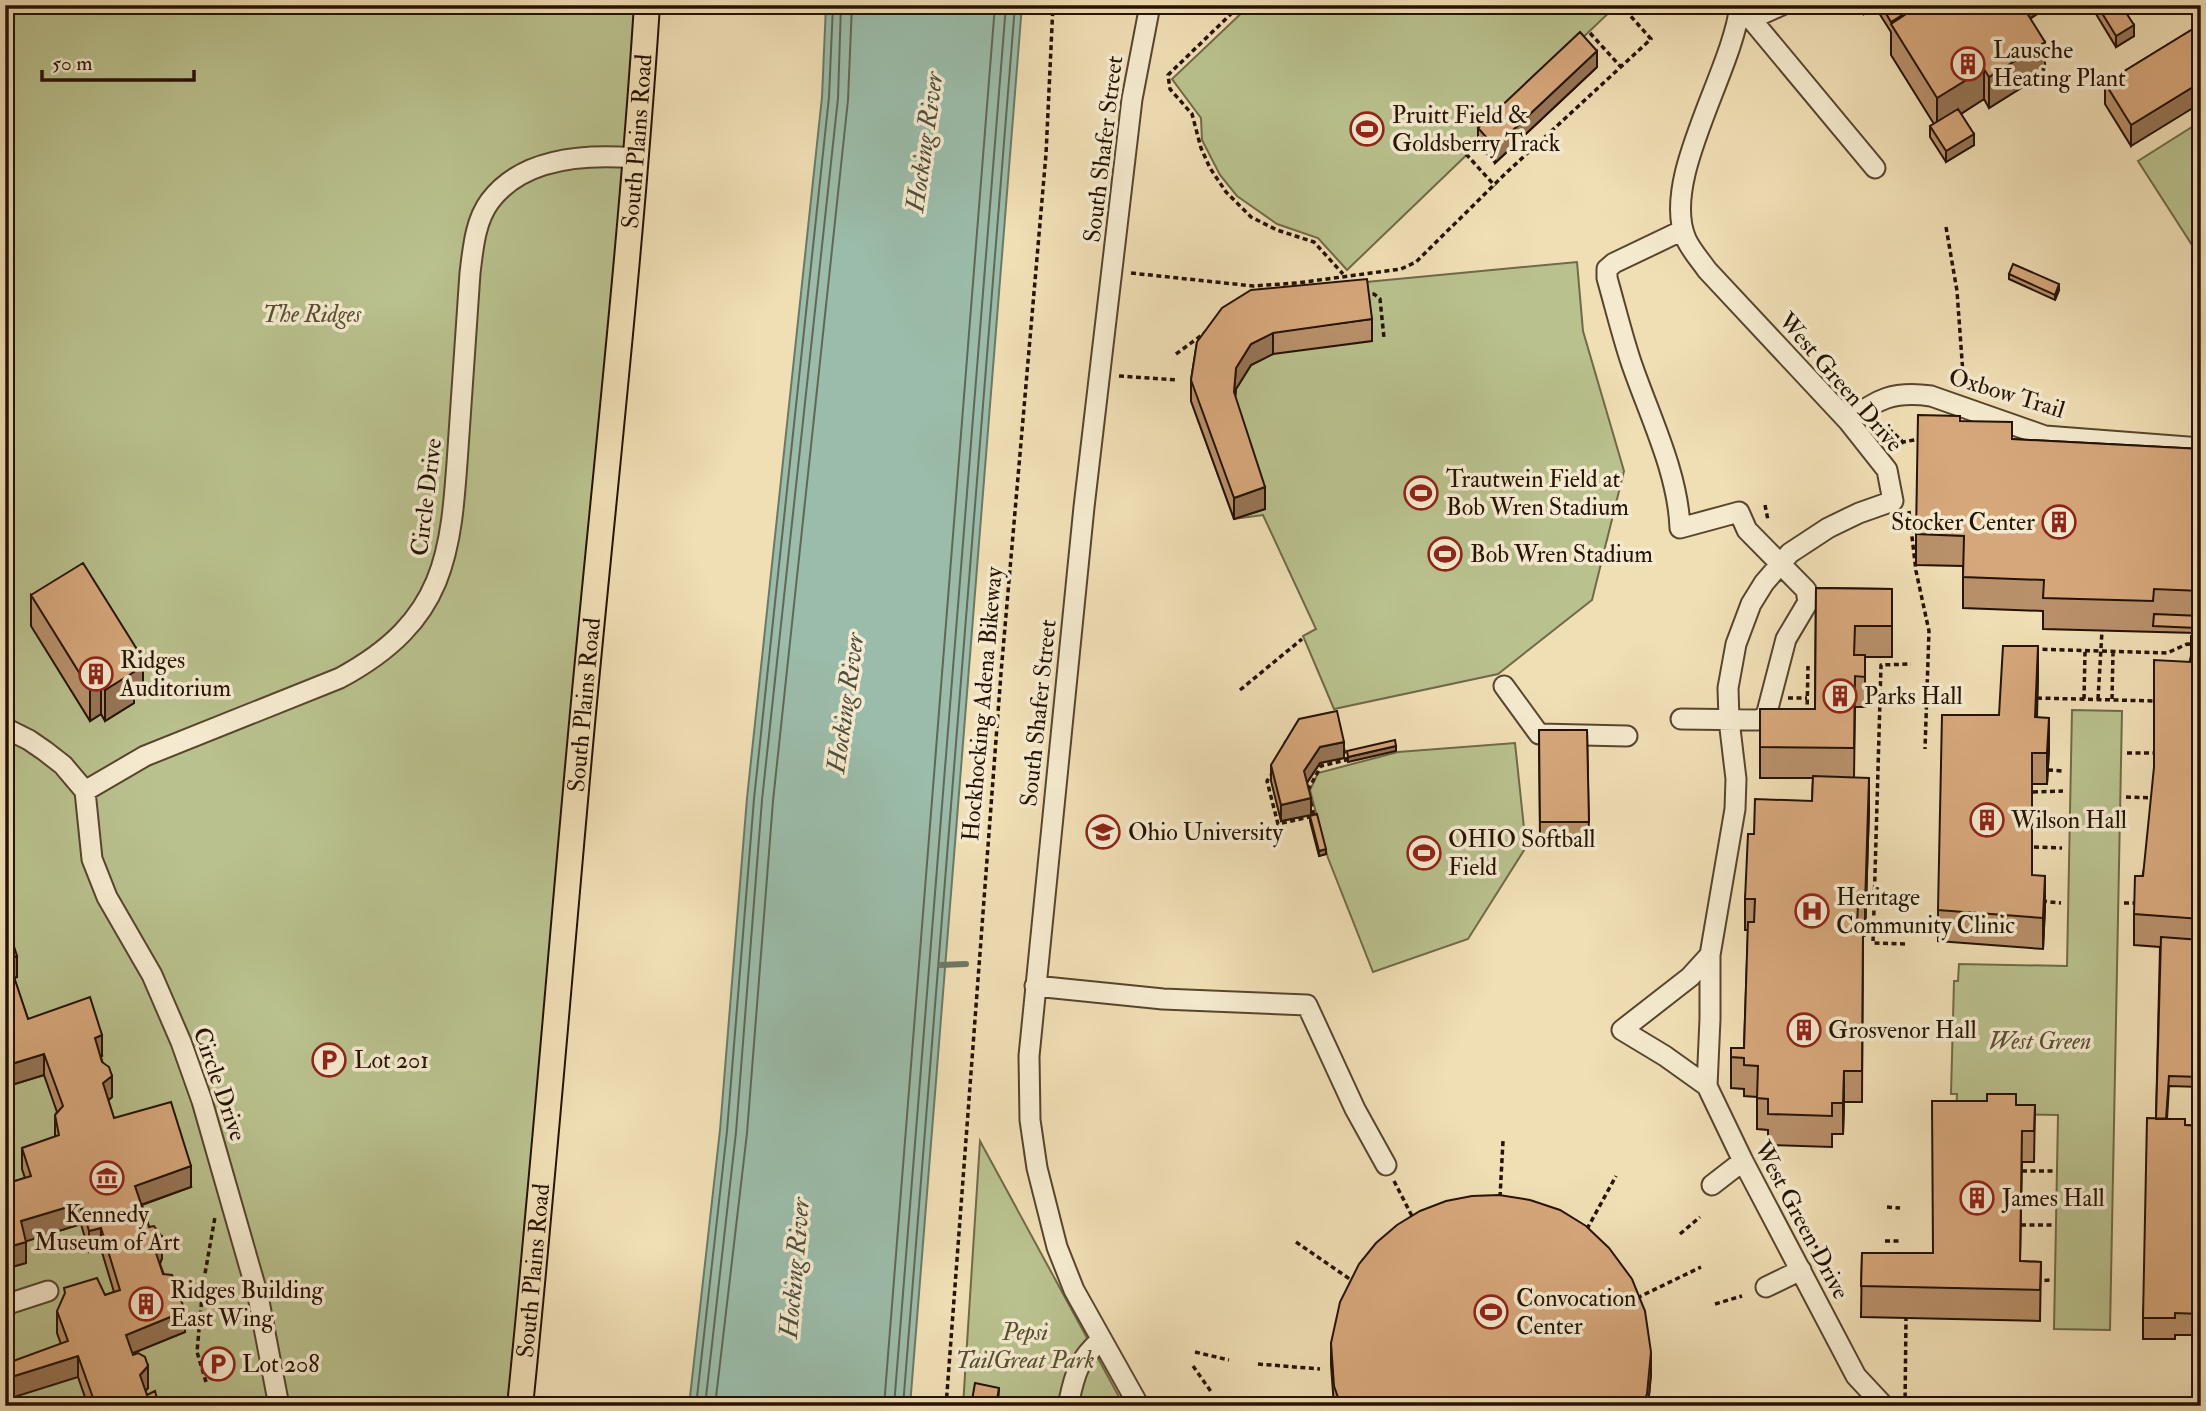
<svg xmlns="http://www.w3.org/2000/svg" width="2206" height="1411" font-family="'IM FELL Double Pica',serif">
	<rect width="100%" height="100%" fill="#f0deb5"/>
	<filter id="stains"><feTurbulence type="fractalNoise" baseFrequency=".00286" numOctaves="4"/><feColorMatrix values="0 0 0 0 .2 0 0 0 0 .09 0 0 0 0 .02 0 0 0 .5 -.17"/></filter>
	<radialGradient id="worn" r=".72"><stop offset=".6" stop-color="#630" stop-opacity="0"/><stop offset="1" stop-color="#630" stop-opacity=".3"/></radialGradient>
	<!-- green -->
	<path fill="#b9c18e" stroke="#6f6a47" stroke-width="2" d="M5,5h642l-127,1401h-515z
		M1250,5h367l-41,39 21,23 -102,96 -17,-19 -131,126 -29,-32 -41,-14 -40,-28 -17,-21 -18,-35 -1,-22 -29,-39z
		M2195,125l6,9v125l-63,-98z
		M1577,262l6,69 41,140 -32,129 -94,74 -164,35 -31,-73 13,-7 -53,-114 -29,4 -43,-118 6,-38 169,-81z
		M2072,710l50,1 -12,619 -56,-1 4,-214 -102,-2 1,-19h-6l3,-113h4l1,-17 108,2z
		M1515,743l11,104 -58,92 -95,33 -45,-114 -18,-68 8,-17 80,-21z
		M980,1141l144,265h-161z"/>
	<!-- water -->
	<path fill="#9bbcaa" stroke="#6c7866" stroke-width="2" d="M826,5h196l-112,1401h-221l31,-276 27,-332 75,-701z"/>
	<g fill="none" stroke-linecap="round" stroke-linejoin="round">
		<!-- shore -->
		<path stroke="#606755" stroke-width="2" d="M696,1406l31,-275 27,-332 75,-702 4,-92
			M705,1406l31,-274 26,-332 76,-702 3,-93
			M715,1406l32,-273 26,-332 75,-701 4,-95
			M884,1406l111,-1401
			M894,1406l112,-1401
			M903,1406l112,-1401"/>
		<!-- stream -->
		<path stroke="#6c7866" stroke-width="6" d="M940,965l26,-1"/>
		<defs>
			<path id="minor" d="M1740,5c-7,66 -80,174 -54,234 5,11 14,21 21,31l142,152 38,48 6,31 -34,12 -31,15 -38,25 -26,30 -13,21 -15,40 -8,44 1,32 7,59 -1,30 -25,146v64l-3,67 36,75 113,215 28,30
				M1740,16l11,3 31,-14
				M1751,19l124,149
				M1849,422c27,-24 46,-31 82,-26l114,40 156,12
				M1504,686l35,48 88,2
				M1681,719l77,1 8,-4 20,-77 22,-37 -2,-12 -59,-60 -8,-18 -59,16c-2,-56 -31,-113 -49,-166 -9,-27 -16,-56 -24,-84v-9l7,-6 69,-33
				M5,728l24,12 16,11 18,14 22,26 7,68 15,38 45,78 29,67 21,59 56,195 21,110
				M85,791l60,-35 195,-78c111,-60 111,-129 119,-244 4,-54 7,-107 11,-161 3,-24 5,-52 20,-72 33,-44 96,-47 145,-43
				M1035,986l128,13 144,6 48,104 31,56
				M1707,1086l-42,-30 -43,-26 68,-53 20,-22
				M1712,1185l31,-24
				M1766,1287l35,-17
				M5,1305l43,-14
				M1069,1401c6,-28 10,-42 32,-61
				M1139,1406l-65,-116 -17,-43 -20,-79 -7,-48 -1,-64 55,-549 48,-408 18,-94"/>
			<g id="major">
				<path id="s1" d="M520,1406c24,-235 42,-469 64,-704 22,-232 48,-464 63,-697"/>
			</g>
		</defs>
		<!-- minor casing -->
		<use href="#minor" stroke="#58452d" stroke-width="23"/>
		<!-- major casing -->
		<use href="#major" stroke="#251200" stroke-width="28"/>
		<!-- path -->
		<path stroke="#251200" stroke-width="3.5" stroke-dasharray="5 3.5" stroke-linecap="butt" d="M1236,5l-3,7 -65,63 2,14 22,25 9,34 9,20 16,24 25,25 26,13 37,12 29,32
			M1590,33l30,33
			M1466,154l29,32
			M1946,227l11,64 7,97
			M1131,273l122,13 44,-3 104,-14 15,-7 90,-89 145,-134 -24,-27 7,-7
			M1364,295l10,-1 6,5 4,39
			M1176,354l30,-22
			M1119,376l59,4
			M1880,430l9,-1 13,12
			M1895,449l8,-7 17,-3
			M1765,505l3,15
			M1909,511l7,60 13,60 -4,118
			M2034,649l133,4 20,-9 14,1
			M1240,690l62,-51
			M1788,698h19
			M2037,698l118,3
			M2084,699l1,-47
			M2112,699l1,-47
			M1807,713l1,-47
			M1338,724l8,36 -25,6 -13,24 6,26 -36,8 -11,-43 15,-21 4,-20 11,-6z
			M2127,753h27
			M2048,770l14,1
			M2033,792l30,-1
			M2126,797l28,1
			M2034,847l28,1
			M2042,901l19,2
			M2124,903h13
			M1905,944l-32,-1 8,-278 30,-1
			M2022,1171h32
			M1394,1181l19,37
			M1500,1197l3,-56
			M1798,1206l2,3
			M1887,1207l13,1
			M2021,1225h32
			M1587,1229l29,-53
			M1680,1234l20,-17
			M1885,1241h15
			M1296,1242l58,40
			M1815,1245l2,3
			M2036,1281l15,-1
			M1637,1298l64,-31
			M1715,1304l27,-8
			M1195,1352l34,8
			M1258,1364l62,5
			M1193,1366l19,27
			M206,1382l-9,-30 6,-67 12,-68
			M946,1406l55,-733 45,-519 7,-149
			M1905,1406l1,-88"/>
		<!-- minor -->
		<use href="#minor" stroke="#f5eacf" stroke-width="19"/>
		<!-- major -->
		<use href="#major" stroke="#f0deb5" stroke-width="24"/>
		<!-- path-bridge -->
		<path stroke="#251200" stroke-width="3.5" stroke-dasharray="5 3.5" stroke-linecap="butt" d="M2098,699l4,-68"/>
	</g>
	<!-- wall -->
	<path fill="#b8906a" stroke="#251200" stroke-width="2" d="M191,5h21l-2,6 -10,3 -7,-4z
		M1859,5h20l-15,9z
		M1879,5h172l-21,14 15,54 -56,35 -5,-9 -23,15 13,31 -28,17 -16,-25v-11l4,-2 -43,-69v-23l-12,-19z
		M2096,5h25l13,31 -18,11 -20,-33z
		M2201,24l-70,122 -26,-42v-21z
		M1597,67l-102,96 -17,-19v-16z
		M2009,274l50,16 -4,10 -46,-21z
		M1372,319v22l-99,13 -22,11 -15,24 -1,8 30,112 -31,10 -43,-118v-21l6,-38z
		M2012,439l189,10v638l-32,-1 -2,33 18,6 16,1v209h-26v4h-32v-21l13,-199 4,-172 -26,-2v-31l62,-281 -153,-4v-18l-80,-3v-42l-47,-1v-31z
		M1816,588l76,1v68h-27v50h-10l-1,71 15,31 -4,127h-2l-1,166h-18l-1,32h-11v13l-64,-2v-15l-11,-1v-32l-13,-1v-7l-13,-1v-40h13l4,-118h-3v-31l9,-65 58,-33 1,-23h-53v-69h55z
		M31,595l112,95 -9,6v7l-29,18 -4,-7 -11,7 -59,-95z
		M2038,677l-1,40 12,32 -2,35h-15v91l13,32 -2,42 -105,-8v-31l61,-195z
		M1539,730h48l2,108h-49z
		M1344,758l-24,5 -13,20 4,32 -30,6 -10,-40v-16z
		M1310,816l16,38 -7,2 -9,-35z
		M5,917l12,60 -3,1 14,41 74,37 -1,1 11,40 -4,3 6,18 77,69 -49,18 7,22 13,31 -2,6 25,68 -52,21 15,35 -3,3 2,4 12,11h-71l-10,-29 -17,-33 -4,-11v-22l57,-19 -13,-43 -12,3 -8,-28 -55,17v22l-21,6v-85l20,-6 -3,-9v-21l33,-11v-22l2,-3 -13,-37 -39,12z
		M2016,1105h19l-1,57h-12l-2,99 21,1 -1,59 -179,-4 1,-64h71z
		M1331,1343l320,31 -3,32h-314l-3,-41z"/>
	<!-- shaded-wall -->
	<path fill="#967556" stroke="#251200" stroke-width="2" d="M210,5h2l-2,6 -10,3v-6z
		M1870,5h9l-15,9v-5z
		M2021,5h30l-30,19z
		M2134,25v11l-18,11v-11z
		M2045,42v31l-56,35v-31z
		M1597,51v16l-102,96v-16z
		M1984,69v30l-47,30v-31z
		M2201,82v21l-70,43v-21z
		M1974,134v11l-28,17v-11z
		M8,201v31l-3,3v-31z
		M2059,284v6l-4,10v-5z
		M1273,333v21l-22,11 -15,24 -2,24v-21l2,-24 15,-24z
		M1265,487v22l-31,10v-21z
		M2038,646v31l-3,71v-31z
		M143,659v31l-9,6v7l-29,18v-31l26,-23z
		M101,683v31l-11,7v-31z
		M2049,718v31l-2,35v-31z
		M1344,742v16l-24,5 -16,24v-16l16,-24z
		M1396,746v5l-48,11v-5z
		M1869,778v31l-4,127v-31z
		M1311,798v17l-30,6v-16z
		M1326,849v5l-7,2v-5z
		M2045,876v31l-2,42v-31z
		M17,956v21l-9,3v-21z
		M102,1035v21l-7,3v-21z
		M44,1054v21l-39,12v-21z
		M1844,1071v31l-1,32v-31z
		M112,1076v21l-9,8v-22z
		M191,1166v21l-56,20v-21z
		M81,1203v21l-60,19v-22z
		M101,1228v21l-12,3v-21z
		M162,1237v21l-3,8 -5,-19z
		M26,1242v21l-21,6v-21z
		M185,1311v21l-59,24v-21z
		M1651,1352v22l-3,32h-6z
		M78,1356v21l-73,23v-21z
		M148,1366v22l-8,8v-21z
		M999,1388l-1,18h-2z"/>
	<!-- building -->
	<path fill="#d6a77b" stroke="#251200" stroke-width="2" d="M195,5h15l-10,3z
		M1881,5h37l-27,17z
		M1920,5h102l23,37 -56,35 -5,-8 -47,29 -46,-74z
		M2097,5h24l13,20 -18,11z
		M2201,24v58l-70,43 -26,-42z
		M1580,32l17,19 -102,96 -17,-19z
		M1958,109l16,25 -28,17 -16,-25z
		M2013,264l46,20 -4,11 -46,-21z
		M1367,279l5,40 -99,14 -22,11 -15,24 -2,24 31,95 -31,11 -43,-118 6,-38 25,-34 29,-18z
		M1918,415l42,1v5l52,1v17l189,10v142l-47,-2 -1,12 -110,-3 1,-18 -81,-3 1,-41 -48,-2z
		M83,563l60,96 -12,8 3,5 -29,18 -4,-7 -11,7 -59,-95z
		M1816,588l76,1v37h-37l-1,29h11v22l-10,-1 -1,72 -94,-1v-38h55z
		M2154,614l47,2v8h-4v4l-44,-2z
		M2197,624h4v295l-67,-5 1,-38h8l11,-109v-107l37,2v-26h5z
		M2003,646h35l-3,71 14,1 -2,35h-15v122l13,1 -2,42 -105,-8 4,-195h57z
		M1337,711l7,31 -24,5 -16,24 7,27 -30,7 -10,-40 28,-46z
		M1539,730h48l2,92h-49z
		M1395,740l1,6 -48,11 -1,-6z
		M1813,776l56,2 -4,127h-7l-1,21 6,1 -1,144h-18l-1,32h-11v13l-64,-2v-15l-11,-1 1,-32 -14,-1v-7l-13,-1v-9h13l4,-126h6l1,-23h-10l3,-65h6l1,-35 57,2z
		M1317,814l9,35 -7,2 -9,-35z
		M5,917l12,39 -9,3 20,60 62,-22 12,38 -7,3 7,24 7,5 3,9 -9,7 11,35 57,-16 20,64 -56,20 14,41 5,-1 8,11 -3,8 -5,2 9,27 9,1 13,36 -59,24 7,20 5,-2 7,4 3,9 -8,9 7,20 8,-4 4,15h-63l-18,-50 -73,23v-15l63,-23 -11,-30 8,-18 -1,-5 33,-10 8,17 15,-5 -19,-62 -12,3 -8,-28 -60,18 5,21 -21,6v-64l26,-8 -9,-28 37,-13 -4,-20 8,-9 -19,-52 -39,12z
		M2161,937l40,3v137l-32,-1 -3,43h-10z
		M1987,1094h29v11h19l-1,26h-12l-2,130 21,1 -1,28 -179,-4 1,-33h71l-1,-152h55z
		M2147,1118l38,1v6l16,1v188l-26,-1v5h-32z
		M1499,1195l31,5 30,10 26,16 23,22 23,31 13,32 6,41 -4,42 -5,12h-301l-7,-20 -3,-43 9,-41 19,-38 17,-21 21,-18 23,-14 26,-10 26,-5z
		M975,1383l24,5 -3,18h-25z"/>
	<!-- icons -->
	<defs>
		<symbol id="building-ring" viewBox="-11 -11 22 22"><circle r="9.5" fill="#f5eacf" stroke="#8f2418" stroke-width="1.5"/><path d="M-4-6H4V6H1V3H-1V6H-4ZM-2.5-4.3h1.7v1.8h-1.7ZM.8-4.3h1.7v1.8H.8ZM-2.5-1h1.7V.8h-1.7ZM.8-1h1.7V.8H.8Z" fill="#8f2418"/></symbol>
		<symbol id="stadium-ring" viewBox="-11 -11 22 22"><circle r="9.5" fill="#f5eacf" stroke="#8f2418" stroke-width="1.5"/><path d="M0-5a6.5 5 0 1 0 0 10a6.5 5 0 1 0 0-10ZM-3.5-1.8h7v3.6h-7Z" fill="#8f2418"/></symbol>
		<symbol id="university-ring" viewBox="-11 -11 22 22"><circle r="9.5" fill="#f5eacf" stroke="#8f2418" stroke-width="1.5"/><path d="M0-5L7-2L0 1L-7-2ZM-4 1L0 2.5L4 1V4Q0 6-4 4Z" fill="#8f2418"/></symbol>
		<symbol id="hospital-ring" viewBox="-11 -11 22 22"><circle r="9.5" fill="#f5eacf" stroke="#8f2418" stroke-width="1.5"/><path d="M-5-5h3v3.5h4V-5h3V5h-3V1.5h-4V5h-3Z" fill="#8f2418"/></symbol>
		<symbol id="parking-ring" viewBox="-11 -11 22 22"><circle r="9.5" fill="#f5eacf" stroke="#8f2418" stroke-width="1.5"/><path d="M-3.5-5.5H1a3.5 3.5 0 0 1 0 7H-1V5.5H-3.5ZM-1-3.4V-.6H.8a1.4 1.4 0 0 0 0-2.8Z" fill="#8f2418"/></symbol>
		<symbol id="museum-ring" viewBox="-11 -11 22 22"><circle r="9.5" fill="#f5eacf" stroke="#8f2418" stroke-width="1.5"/><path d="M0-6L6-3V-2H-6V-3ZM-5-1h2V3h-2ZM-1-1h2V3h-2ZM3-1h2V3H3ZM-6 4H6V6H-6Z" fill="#8f2418"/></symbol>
	</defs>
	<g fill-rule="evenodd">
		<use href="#building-ring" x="1949" y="45" width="38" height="38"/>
		<use href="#stadium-ring" x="1348" y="110" width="38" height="38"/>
		<use href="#stadium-ring" x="1402" y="474" width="38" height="38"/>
		<use href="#building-ring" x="2040" y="503" width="38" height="38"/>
		<use href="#stadium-ring" x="1426" y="535" width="38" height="38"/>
		<use href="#building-ring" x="77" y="655" width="38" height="38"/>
		<use href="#building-ring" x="1821" y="677" width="38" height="38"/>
		<use href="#building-ring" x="1968" y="801" width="38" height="38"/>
		<use href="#university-ring" x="1084" y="813" width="38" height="38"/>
		<use href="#stadium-ring" x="1405" y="834" width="38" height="38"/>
		<use href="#hospital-ring" x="1793" y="892" width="38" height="38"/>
		<use href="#building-ring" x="1785" y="1011" width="38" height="38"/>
		<use href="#parking-ring" x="310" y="1041" width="38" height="38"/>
		<use href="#museum-ring" x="88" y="1159" width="38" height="38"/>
		<use href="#building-ring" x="1958" y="1179" width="38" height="38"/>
		<use href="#building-ring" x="127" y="1285" width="38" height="38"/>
		<use href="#stadium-ring" x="1472" y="1293" width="38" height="38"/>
		<use href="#parking-ring" x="199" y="1345" width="38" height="38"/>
	</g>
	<g text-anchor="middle" stroke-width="7" stroke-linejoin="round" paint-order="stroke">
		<!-- poi labels -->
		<g font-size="24" fill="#251200" stroke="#f5eacf" text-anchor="start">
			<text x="1993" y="58">Lausche<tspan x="1993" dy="28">Heating Plant</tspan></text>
			<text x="1392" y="123">Pruitt Field &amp;<tspan x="1392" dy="28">Goldsberry Track</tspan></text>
			<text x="1446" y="487">Trautwein Field at<tspan x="1446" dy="28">Bob Wren Stadium</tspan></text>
			<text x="2035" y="530" text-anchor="end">Stocker Center</text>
			<text x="1470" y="562">Bob Wren Stadium</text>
			<text x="120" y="668">Ridges<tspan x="120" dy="28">Auditorium</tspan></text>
			<text x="1864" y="704">Parks Hall</text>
			<text x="2011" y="828">Wilson Hall</text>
			<text x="1128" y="840">Ohio University</text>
			<text x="1448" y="847">OHIO Softball<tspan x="1448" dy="28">Field</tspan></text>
			<text x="1836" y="905">Heritage<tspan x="1836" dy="28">Community Clinic</tspan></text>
			<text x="1828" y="1038">Grosvenor Hall</text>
			<text x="354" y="1068">Lot 201</text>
			<text x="2002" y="1206">James Hall</text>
			<text x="107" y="1222" text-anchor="middle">Kennedy<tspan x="107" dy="28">Museum of Art</tspan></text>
			<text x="170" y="1298">Ridges Building<tspan x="170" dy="28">East Wing</tspan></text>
			<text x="1516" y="1306">Convocation<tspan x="1516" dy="28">Center</tspan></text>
			<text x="242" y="1372">Lot 208</text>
		</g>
		<!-- street labels -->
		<g font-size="24" fill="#251200" stroke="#f5eacf">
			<text dy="8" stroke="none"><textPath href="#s1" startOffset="1270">South Plains Road</textPath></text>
			<text transform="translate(1103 149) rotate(-83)" y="8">South Shafer Street</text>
			<text transform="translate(1841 382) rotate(49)" y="8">West Green Drive</text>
			<text transform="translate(2007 393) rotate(17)" y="8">Oxbow Trail</text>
			<text transform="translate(426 497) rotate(-83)" y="8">Circle Drive</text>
			<text transform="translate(982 704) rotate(-85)" y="8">Hockhocking Adena Bikeway</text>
			<text dy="8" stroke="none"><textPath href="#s1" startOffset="704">South Plains Road</textPath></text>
			<text transform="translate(1038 713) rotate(-84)" y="8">South Shafer Street</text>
			<text transform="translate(220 1084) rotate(71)" y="8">Circle Drive</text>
			<text transform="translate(1802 1220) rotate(62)" y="8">West Green Drive</text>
			<text dy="8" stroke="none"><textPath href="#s1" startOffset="136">South Plains Road</textPath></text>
		</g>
		<!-- park labels -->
		<g font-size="24" font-style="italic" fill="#594f32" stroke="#f5eacf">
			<text x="312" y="322">The Ridges</text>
			<text x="2040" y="1049">West Green</text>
			<text x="1025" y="1340">Pepsi<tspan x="1025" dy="28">TailGreat Park</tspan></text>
		</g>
		<!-- water labels -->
		<g font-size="26" font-style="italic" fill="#4e4e3c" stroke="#f5eacf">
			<text transform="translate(924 142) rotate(-82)" y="9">Hocking River</text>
			<text transform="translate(845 703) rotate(-82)" y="9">Hocking River</text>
			<text transform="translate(794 1268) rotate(-85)" y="9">Hocking River</text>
		</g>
	</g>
	<!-- margin -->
	<rect width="2206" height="1411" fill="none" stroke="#f0deb5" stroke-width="28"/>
	<rect x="7" y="7" width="2192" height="1397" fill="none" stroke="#251200" stroke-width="3.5"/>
	<rect x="14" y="14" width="2178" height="1383" fill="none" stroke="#251200" stroke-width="2"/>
	<!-- scale -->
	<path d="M42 70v10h152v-10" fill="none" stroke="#251200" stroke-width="3.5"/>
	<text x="52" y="70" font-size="21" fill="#251200" stroke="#f5eacf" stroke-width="5" paint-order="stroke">50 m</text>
	<rect width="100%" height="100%" filter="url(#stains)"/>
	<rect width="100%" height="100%" fill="url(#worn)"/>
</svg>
